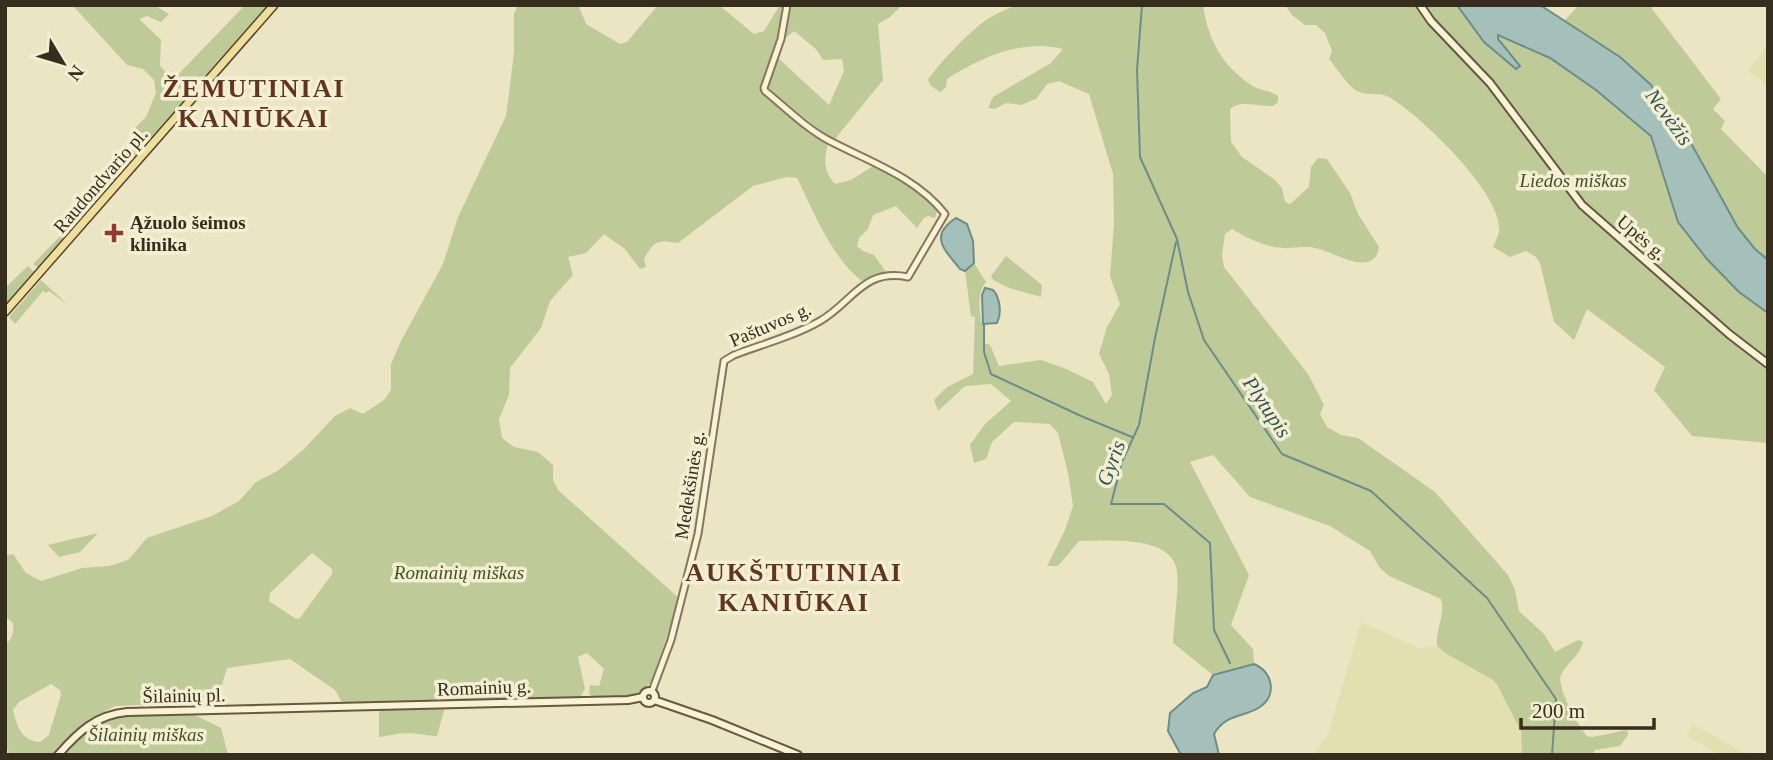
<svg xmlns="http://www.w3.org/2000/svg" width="1773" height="760" font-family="'Times New Roman',serif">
	<rect width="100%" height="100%" fill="#ece5c3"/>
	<!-- farmland -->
	<path fill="#e2e0b1" d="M1768,44v41l-20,-14z
		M1361,622l58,26 18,-2 10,8 46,26 28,51 1,24h-209l15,-21z
		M1692,724l56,31h-29l-32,-19z"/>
	<!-- green -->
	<path fill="#beca98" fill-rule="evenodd" d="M77,5h77l15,9 -8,8 -14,-6 -8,3 22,21 -1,26 13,14 72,-75h24l-122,139 -14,-14 13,-13 10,-24 -2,-13 -11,-11 -16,-4 -53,-58z
		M518,5h60l8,19 34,20 7,-2 31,-37h61l35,29 10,-3 16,-26h5l-7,34 -15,45v6l3,5 62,48c-4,17 -5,27 7,41l16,-4 22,-14 47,26 17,19 -2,7 -7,-2 -4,2 -7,10 -21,-22 -23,9 -5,14 -9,9 -2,8 6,5 11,4 12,17 -24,9c-31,-24 -48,-69 -65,-103l-10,-1 -34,9 -75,57c-22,-3 -23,-3 -34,16l2,8 -6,2 -15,-20 -21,-15 -18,19 -18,4 5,18 -23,26 -9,27 -31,40 -1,27 -10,24 3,19 12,9 24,5 15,13v15l5,10 122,109 -29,83c-17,19 -35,15 -59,15l-3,-5 1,-7 9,1 5,-17 -17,-16 -9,4 7,32 -5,8 -133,3 -10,36c-10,0 -20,-3 -29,-3 -11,0 -19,3 -29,4v-34l-36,1 -8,-14 -45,-31 -63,9 -11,37 -49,2 -29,-2 -23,1 -27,14 -33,35h-45l-5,-10v-101c8,-5 9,-12 8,-21l-8,-7v-60l8,-2 13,19 15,8 41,-13 27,-2 19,-6 19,-22 65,-22 27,-15 17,-19 23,-12 25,-21 31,-33 15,-8 13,6 21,-14 7,-10v-26l10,-23 42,-77 15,-47 48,-101 8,-63v-39zM312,553l20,16v5l-32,44 -4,1 -27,-18 1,-8zM51,684l9,6 1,5 -12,40 -9,7c-19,-1 -23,-16 -27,-32l6,-8z
		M789,5h113l-12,12 -12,7 5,56 -48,59 -5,-1 -64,-51 11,-30 52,48 15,-34 -2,-12 -19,1 -7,-11 -22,-18 -13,11z
		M1017,5h186c5,35 19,60 48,80 8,6 19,5 27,11v6l-5,4c-15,1 -31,-7 -43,3l1,33 11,15 32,22 8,9 3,14 5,2 19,-17 2,-20 7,-9 9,1 23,34 8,21 21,33c-1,8 -4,13 -12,15 -16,3 -36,-11 -52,-14 -11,-3 -22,1 -33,0 -17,-1 -35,-10 -50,-19l-7,5 -3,21 2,12 84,107 16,31 -4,9 7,13 14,8 17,3 77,54 73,83 7,15 4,21 25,23 11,18 23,-12 5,2c-3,14 -17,21 -22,33 -5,11 18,53 26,61l5,1 35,-7 1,5 -8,11 -25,4 -3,5h-70l-1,-24 -24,-46 -4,-5 -46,-26 -10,-8c-2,-15 9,-33 4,-47l-52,-23 -9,-8 -10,-17 -40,-25 -80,-29 -37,-42 -23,7 59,113 -18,50 22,24 1,15 -41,11 -40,-32c1,-20 6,-53 4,-72 -5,-37 -71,-30 -98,-30l-21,25h-11l18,-36 8,-24 -5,-33 -10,-40 -8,-9 -36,-2 -22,20 -6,17 -12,4 -4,-18 15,-21 26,-23 -20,-17 -26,2 -27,25 -4,-11 13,-13 26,-13 2,-57 -4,-1 -6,-45 9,-8 12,19c-10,12 -6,26 -5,40l4,4 -2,17 7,2 9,21 42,-6 23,8 29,14 13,22 6,-9 -3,-21 -10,-20 8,-27 13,-23 -10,-28 4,-52 -1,-50 -24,-80 -30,-13 -12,3 -11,15 -15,6 -15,-2 -11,6 -7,-1 5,-11 58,-34 12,-14c-39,-11 -84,9 -116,30l-1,8 -6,5 -9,-6 -3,-6c10,-16 46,-54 63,-63 8,-5 17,-8 26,-12z
		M1285,5h172l27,37 27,12 -13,-15 3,-4 49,23 46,32 55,46 27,86 61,70 29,21v130l-76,-7 -38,-46 11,-23 -78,-58 -13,31 -20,-18 -14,-59 -4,-6 -10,-6 -16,6 -17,-10c2,-5 5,-11 6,-15 5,-37 -80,-118 -110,-135 -12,-6 -25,1 -36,-9 -9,-7 -16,-20 -24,-29l3,-8 -7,-18 -9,-8h-11l-13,-10z
		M1579,5h70l72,94 -8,10 12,12 -4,8 47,48v83l-13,-11 -17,-21 -57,-103 -117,-104z
		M137,142l5,6 -66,75 -3,-3z
		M72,224l1,4 -34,40 -6,-4z
		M1006,256l36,29 -1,12 -32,-9 -16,-8 -2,-4z
		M28,266l7,7 -30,33v-18z
		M41,280l27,25 -19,-14 -3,2 -3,-2 -28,33 -6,-7z
		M98,533l-18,19 -21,5 -11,-12z
		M153,714h40l28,14 7,27h-163c29,-36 43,-38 88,-41z"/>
	<!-- water -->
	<path fill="#a5c0bb" stroke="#6d8d89" stroke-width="2" d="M1457,5h83l80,52 30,27 31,41 57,103 17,21 13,11v53l-29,-21 -32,-33 -29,-37 -27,-86 -55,-46 -46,-32 -52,-23v4l22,27 -4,3 -32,-27z
		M956,218l11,6 6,17 1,22 -9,8 -5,-2c-15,-19 -32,-33 -4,-51z
		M985,288l8,2c7,8 9,23 4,33l-14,1 -1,-29z
		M1254,664c18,7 24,31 6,43 -17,11 -34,6 -46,27l5,21h-38l-13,-24 2,-18 23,-20 14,-6 6,-12z"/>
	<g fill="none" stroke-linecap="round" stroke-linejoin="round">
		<!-- stream -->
		<path stroke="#6d8d89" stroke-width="2" d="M1142,5l-5,65 3,87 37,82 11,53 16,48 78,114 89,37 116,107 69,101 -4,56
			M1176,242l-21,96 -16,87 -17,37 -11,42h53l46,39 4,87 16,33
			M984,325v27l7,22 90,42 51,21"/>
		<defs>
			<path id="tertiary" d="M652,691l19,-51 27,-106 26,-173 10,-6c29,-11 60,-19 86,-34 33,-19 43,-53 88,-44l37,-63c-29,-37 -75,-52 -115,-73 -23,-12 -44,-33 -65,-50l-1,-3 17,-49 6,-34"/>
			<path id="secondary" d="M1420,5l11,16 59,62 92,122 147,129 39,30
				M643 697a6 6 0 1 1 12 0a6 6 0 1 1-12 0Z
				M654,700l58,20 86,35
				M58,755c21,-24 38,-40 69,-43l501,-12 15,-3"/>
			<path id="primary" d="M5,312l269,-307"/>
		</defs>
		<!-- tertiary casing -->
		<use href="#tertiary" stroke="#86775b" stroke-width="9"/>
		<!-- secondary casing -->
		<use href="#secondary" stroke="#68583e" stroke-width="10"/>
		<!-- primary casing -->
		<use href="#primary" stroke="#54452f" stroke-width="10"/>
		<!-- tertiary -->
		<use href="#tertiary" stroke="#f8f2d6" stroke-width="5"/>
		<!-- secondary -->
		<use href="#secondary" stroke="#f8f2d6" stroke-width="6"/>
		<!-- primary -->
		<use href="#primary" stroke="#eedf9c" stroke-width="7"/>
	</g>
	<!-- markers -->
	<path fill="#93392d" stroke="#f4efd3" stroke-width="2.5" d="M110.5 222.5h7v7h7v7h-7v7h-7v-7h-7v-7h7z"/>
	<g text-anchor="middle" stroke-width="7" stroke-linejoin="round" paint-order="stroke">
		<!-- street labels -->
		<g font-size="19" fill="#372d1e" stroke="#f4efd3">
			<text transform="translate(100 180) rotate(-49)" y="7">Raudondvario pl.</text>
			<text transform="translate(1642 237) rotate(41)" y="7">Upės g.</text>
			<text transform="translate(770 324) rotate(-23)" y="7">Paštuvos g.</text>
			<text transform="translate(689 485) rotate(-81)" y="7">Medekšinės g.</text>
			<text transform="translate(484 687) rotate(-2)" y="7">Romainių g.</text>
			<text transform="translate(184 695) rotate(-1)" y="7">Šilainių pl.</text>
		</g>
		<!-- park labels -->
		<g font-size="19" font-style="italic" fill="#415226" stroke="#f4efd3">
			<text x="1573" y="187">Liedos miškas</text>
			<text x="459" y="579">Romainių miškas</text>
			<text x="146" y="741">Šilainių miškas</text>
		</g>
		<!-- poi labels -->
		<g font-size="19" font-weight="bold" fill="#372d1e" stroke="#f4efd3" text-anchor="start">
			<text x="130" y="229">Ąžuolo šeimos<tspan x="130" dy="22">klinika</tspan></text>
		</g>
		<!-- water labels -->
		<g font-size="21" font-style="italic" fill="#2e5356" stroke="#f4efd3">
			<text transform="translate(1669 117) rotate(54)" y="7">Nevėžis</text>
			<text transform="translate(1267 407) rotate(56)" y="7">Plytupis</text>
			<text transform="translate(1111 463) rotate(-70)" y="7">Gyris</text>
		</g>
		<!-- district labels -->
		<g font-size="26" font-weight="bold" letter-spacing="2" fill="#62351f" stroke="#f4efd3">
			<text x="254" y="97">ŽEMUTINIAI<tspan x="254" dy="30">KANIŪKAI</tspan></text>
			<text x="794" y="581">AUKŠTUTINIAI<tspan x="794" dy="30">KANIŪKAI</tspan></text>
		</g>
	</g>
	<!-- border -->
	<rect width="1773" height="760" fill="none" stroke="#372d1e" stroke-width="14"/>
	<!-- north arrow -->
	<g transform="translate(63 63) rotate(128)" stroke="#f4efd3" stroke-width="5" paint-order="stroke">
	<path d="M0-5L12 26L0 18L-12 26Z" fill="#372d1e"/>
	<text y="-10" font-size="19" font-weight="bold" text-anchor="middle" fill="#372d1e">N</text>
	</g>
	<!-- scale -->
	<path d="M1521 718v10h133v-10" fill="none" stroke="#372d1e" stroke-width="3.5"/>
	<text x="1532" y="718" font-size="21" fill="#372d1e" stroke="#f4efd3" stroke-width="5" paint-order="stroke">200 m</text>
</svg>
